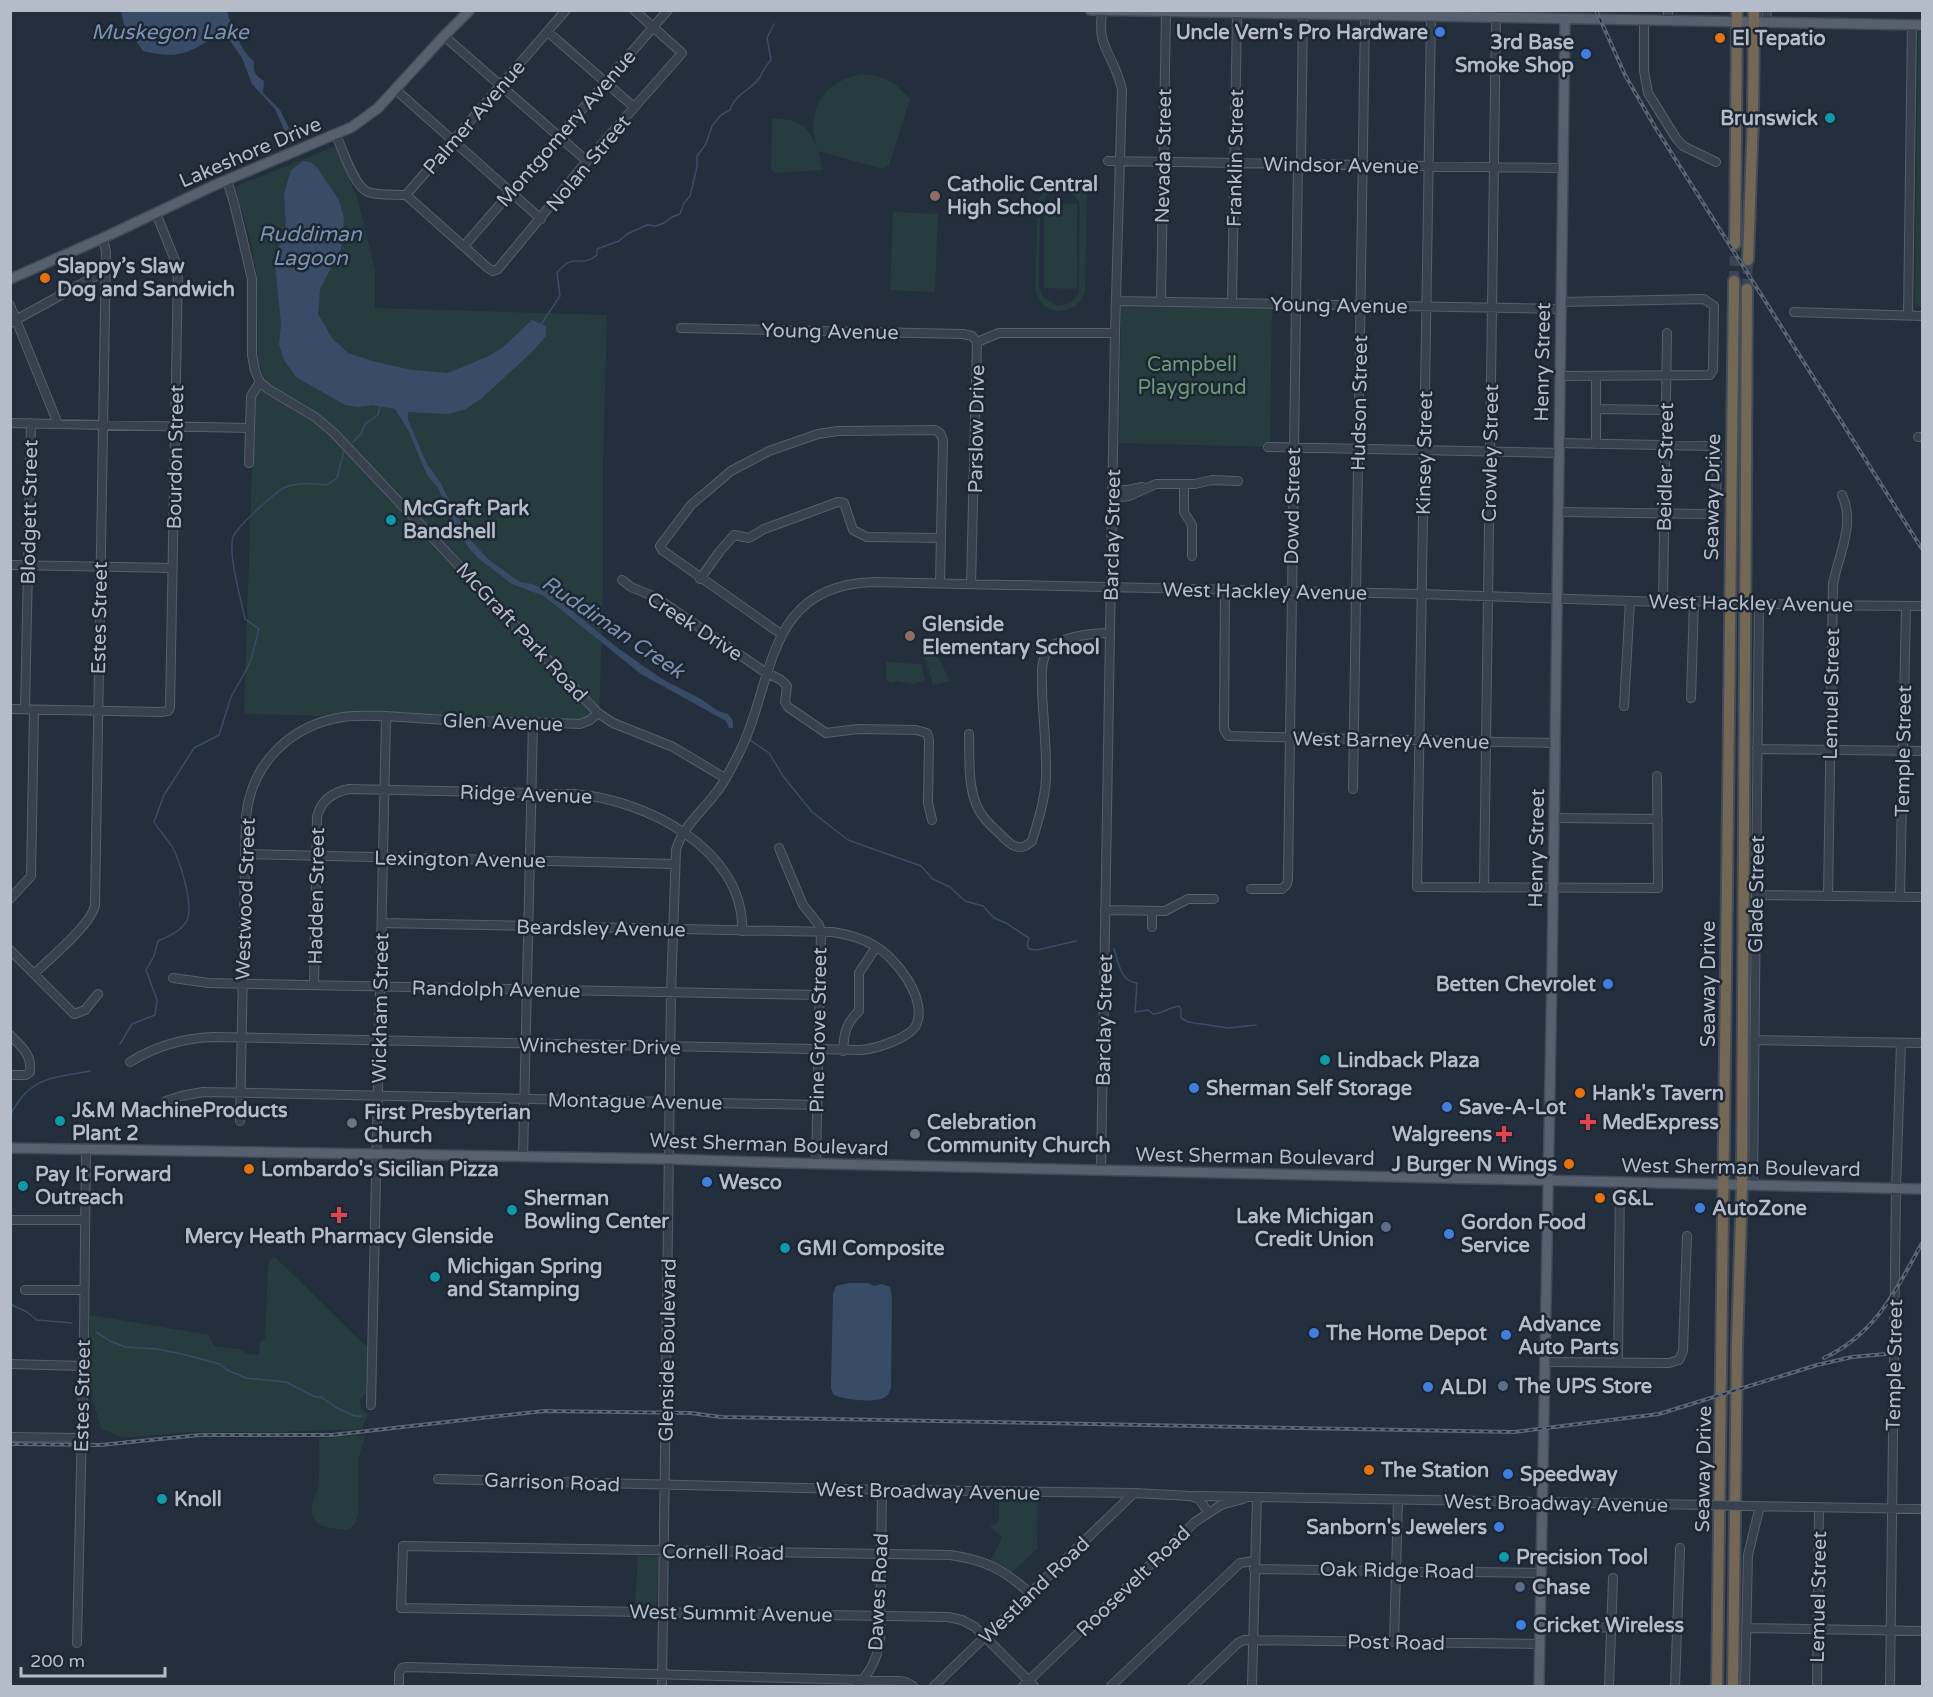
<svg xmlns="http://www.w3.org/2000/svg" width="1933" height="1697" font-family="'Varela Round',sans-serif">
	<rect width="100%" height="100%" fill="#242f3e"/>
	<!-- green -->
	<path fill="#263c3f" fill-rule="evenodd" d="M1918,32h4v275h-7z
		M863,74c21,2 33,9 47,25l-21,66 -6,4 -65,-18c-14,-40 4,-70 45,-77z
		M772,119c37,-2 44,20 51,51l-48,3 -4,-4z
		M335,146l22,51 18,73v38l232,7 -4,147v124l-3,104 -1,17 -12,10 -9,4 -334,-7 10,-312 2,-7 10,-13 -8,-21 -1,-86 -6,-34 -16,-54z
		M1055,185h8l16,8 1,-7 7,1 -2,105c-10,28 -48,24 -50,-6l3,-87 11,-12zM1058,189c14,2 22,7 22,21l-1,82 -8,11 -14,3 -14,-9 -4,-10 1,-81 7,-11z
		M1044,203l33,1v85l-33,-1z
		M893,212l45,2 -3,78 -45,-2z
		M1121,305l151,2 -2,140 -151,-4z
		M923,651h10l3,2 14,28 -17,4z
		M886,662l35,2 4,16 -12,4 -16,-3 -7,2 -4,-5z
		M274,1256l94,92 -2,45 -6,7 1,8 7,6 -6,15 -82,3h-91l-65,6 -23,-9 -12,-42 1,-72 119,20 5,11 25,3 9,5 11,1 1,-13 5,-3 3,-75z
		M356,1435l9,1 -7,24v55l-3,9 -7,6c-17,-1 -39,-2 -36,-25 1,-6 5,-12 6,-18 2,-16 1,-32 1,-48z
		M999,1492l39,1 -1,56 -28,26 -20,-11 13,-26 -12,-12 9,-4z
		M638,1556l23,1 -5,48 -21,-1z"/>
	<!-- water -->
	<path fill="#394c67" d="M121,11h106c5,18 13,37 27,51 -1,10 1,13 10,19l-1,12 17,17 9,18 3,1 3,12 -5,2 -15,-34 -23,-25 -10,-26 -18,-26c-34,18 -39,29 -81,19l-19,-26z
		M303,161l7,1 6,4 23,34 5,18 -3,31 -21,40 -2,25 14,24 16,15 24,8 40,9 36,3 41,-17 14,-9 29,-27 14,6v10l-14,16 -50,46 -16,11 -17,5 -41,-2v8l19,44 13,18 28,55 21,23 31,22 12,2 16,7 67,55 47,33 39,20 17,12 10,3 5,7v7h-4l-3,-7 -85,-47 -97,-78 -32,-12 -33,-25 -11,-12 -13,-21 -17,-38 -11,-13 -19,-45 -13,-21 -23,-4 -14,2 -13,-2 -49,-28 -12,-17 -5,-16 2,-20 -6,-61 5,-20 6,-16 -2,-33 7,-24z
		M849,1283h19l6,3 8,-2 8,3 2,12 -1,89c-2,5 -4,9 -10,11 -9,3 -40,1 -48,-5l-2,-6 2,-94 3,-8z"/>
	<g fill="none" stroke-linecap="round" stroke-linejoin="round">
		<!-- stream -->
		<path stroke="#394c67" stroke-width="1.5" d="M542,323l18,-27 -3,-23c16,-22 24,-4 40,-18v-6l22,-8 8,-7 20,-9 9,1 8,-3 8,-6 8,-3 4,-11 6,-7 7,-29v-11l9,-12 6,-18 9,-11 9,-5c5,-17 21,-19 30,-33 4,-7 5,-11 11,-17l-4,-22 7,-14
			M353,442l8,-8 4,-10 13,-9 2,-9
			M750,740l19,13 14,23 29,36 36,28 73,26 12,13 17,8 15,14 18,5 11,12 12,5 23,15 -2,7 2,4 8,1 39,-9
			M1114,949c4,13 7,33 23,34l-2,29 13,-2 5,4c10,0 16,-7 26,-8l2,3v9l7,4 40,6 28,-3
			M120,1044l12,-20 23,-9 2,-15 -11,-30 8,-14 4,-15c11,-5 23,-9 29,-21 7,-14 -7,-58 -14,-72 -5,-9 -14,-17 -19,-26l10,-27 30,-47 25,-13 12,-38 19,-34 9,-34 -14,-10c-4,-20 -17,-64 -12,-82 3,-9 44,-47 53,-50 12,-5 29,-3 41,-2l10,-7 7,-27
			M10,1116c19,-39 41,-38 80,-45
			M10,1304l17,8 10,8 35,3
			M96,1332l14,9 15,6 32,2 25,5 38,10 7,6 19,8 40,4 29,15h6l16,11 18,8h7"/>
		<!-- highway-tunnel -->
		<path stroke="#3a4453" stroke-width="10" stroke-dasharray="10 5" stroke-linecap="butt" d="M1734,281l1,-37
			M1747,289l1,-29"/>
		<defs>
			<path id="minor" d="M1431,18l-14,869 241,1 -1,-112
				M1644,21v50l4,22 28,45 7,8 33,16
				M1668,21v-11
				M1766,23l1,-13
				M548,32l86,75
				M444,36l143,125
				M396,90l145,129
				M336,135c6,13 18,52 32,57 11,4 26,2 38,3l160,-185
				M1108,161l454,7
				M1301,164l2,-150
				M227,180l7,23 18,76v76l3,16 5,11 8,7 47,28 18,15 265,281 15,10 60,24 52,31
				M406,195l82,73 5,3 5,-2 89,-108 95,-108 -48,-43
				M464,246l204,-236
				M1116,301l445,8
				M1161,301l5,-289
				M1232,302l5,-289
				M10,305l48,119
				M1794,312l128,4
				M1908,316l4,-291
				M10,323l95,-52
				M681,328l282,6 9,2 5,6
				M977,342l22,-9h116
				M1560,376l150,-1 3,-5 1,-64 -10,-7 -143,3
				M1596,409l70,1
				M10,423l239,5
				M1918,437h4
				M1596,444v-68
				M1268,447l290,6
				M249,463l2,-67 9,-14
				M1184,484v28l8,13v31
				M1113,490h15l14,-3
				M1112,498l17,-2 27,-12h39l17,-4 26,1
				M1558,512l149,2 7,-3 2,-5 1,-53 -6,-7 -152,-3
				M10,565l163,3
				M700,579l20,-28 14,-16 15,3 15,-9 74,-27 6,1 9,27 14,7 74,1
				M622,580l9,7 24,10 107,73 19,10 6,6 -2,16 3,5 38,26 32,-4 58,1 11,3 2,7 -1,63 4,17
				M971,584l6,-242
				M1225,589l-1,140 4,7 326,7
				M1663,602l4,-269
				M781,634l-119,-84 -2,-4 31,-41 40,-34 38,-20 49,-17 20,-3 97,-1 5,3 3,7 -3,143
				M1691,698l3,-97
				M1624,706l6,-105
				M10,709l151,3 7,-1 2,-3 8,-440 -22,-55
				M25,709l6,-286
				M969,734c1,27 -3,63 16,85 6,7 13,13 20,20 9,9 17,12 27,2 6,-20 13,-41 14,-63 1,-29 -3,-59 -4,-88 0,-12 -2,-31 7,-41 12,-13 45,-16 61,-16
				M1757,749l165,2
				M1353,789l12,-773
				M1554,818l104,1
				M779,848l24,57 16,20 2,7 -5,232
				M245,854l430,10
				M1484,888l12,-870
				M1251,889h31l5,-5 1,-5 10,-715
				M1756,895l166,2
				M1828,896l5,-312c5,-28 23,-60 9,-89
				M1900,897l6,-291
				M10,899l21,-23 3,-166
				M1105,910l60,1 23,-12h26
				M1152,911v16
				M10,950l64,64 11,-4 13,-16
				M34,974c15,-15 58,-50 61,-69l11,-653 -3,-14
				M173,978l36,5 610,12
				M314,984l3,-167c4,-17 16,-25 32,-28l225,5c70,5 171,55 168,137
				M10,1035c12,12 22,20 20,37l-4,3h-16
				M1754,1040l168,3
				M843,1051c1,-18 3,-28 16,-40v-38l17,-26
				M130,1062c26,-16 53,-24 83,-25l648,13c14,-1 51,-12 56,-27 9,-26 -21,-65 -42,-77 -13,-8 -28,-12 -43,-14l-450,-9
				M166,1101l15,-5 22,-4 614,13
				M240,1121l6,-304c5,-53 44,-92 97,-100 29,-4 74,2 105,3 44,2 88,2 132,4l10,-4 8,-7
				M523,1157l10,-434
				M1101,1170l14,-837 7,-243c-4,-20 -11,-28 -18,-46 -4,-10 -3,-22 -2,-34
				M1753,1186l6,-583
				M10,1220h75
				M25,1290h59
				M1618,1361l2,-179
				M1546,1362l123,1 10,-3 4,-9 4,-115
				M10,1364l73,2
				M371,1405l15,-687
				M10,1437l71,1
				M438,1479l450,11 246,3 56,3 9,3 9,13
				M1195,1496l514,9
				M1745,1506l177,3
				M1254,1569l287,4
				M1031,1594c-27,-24 -45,-34 -81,-39l-547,-9 -2,62 547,9 14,3 13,7 59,59
				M1540,1627l136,1
				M1747,1628l175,3
				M1394,1642l4,-141
				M77,1643l7,-306 2,-187
				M399,1686v-13l3,-5 5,-1 490,14 9,1 7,4
				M662,1686l9,-693 5,-143c7,-24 24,-36 39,-56 9,-10 15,-24 21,-35 40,-73 25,-174 138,-177l547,12 242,8 31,-1 104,4 124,1
				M856,1686c14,-12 20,-26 24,-44l2,-152
				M934,1686l200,-193
				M1023,1686l172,-164 26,-17 22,-6
				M1111,1686l129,-123 14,-2
				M1193,1686l45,-43 6,-3 296,4
				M1252,1686l5,-189
				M1609,1686l4,-108
				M1675,1686l5,-138
				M1745,1686l3,-131 12,-49
				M1817,1686l2,-179
				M1890,1686l6,-498 5,-145"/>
			<path id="major" d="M1090,10l832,15
				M10,279l93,-41 112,-53 137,-58 26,-19 66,-72 26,-26
				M10,1148l659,11 121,4 1132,26
				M1539,1686l13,-713 13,-953"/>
			<path id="highway" d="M1735,244l2,-234
				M1748,260l5,-144 1,-106
				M1717,1686c10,-468 8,-937 17,-1405
				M1733,1686l4,-342 5,-158 5,-897"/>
		</defs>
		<!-- minor casing -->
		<use href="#minor" stroke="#565f6c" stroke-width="10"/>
		<!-- major casing -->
		<use href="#major" stroke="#414a57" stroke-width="12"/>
		<!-- highway casing -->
		<use href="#highway" stroke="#434c59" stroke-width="14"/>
		<!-- minor -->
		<use href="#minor" stroke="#38414e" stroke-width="8"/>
		<!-- major -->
		<use href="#major" stroke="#56606e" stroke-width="9"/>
		<!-- highway -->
		<use href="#highway" stroke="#746855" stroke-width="10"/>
		<defs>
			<path id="rail" d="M1596,10l29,65 30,52 267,422
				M1824,1358c52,-24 72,-68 98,-115
				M10,1444l90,1 100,-10h132l212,-24 146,2 31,4 793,15 145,-18 158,-49 35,-8 34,-3"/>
		</defs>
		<!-- rail casing -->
		<use href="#rail" stroke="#5a6575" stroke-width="4"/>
		<!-- rail -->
		<use href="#rail" stroke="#1d2633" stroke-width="1.5" stroke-dasharray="4.5" stroke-linecap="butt"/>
		<defs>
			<path id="minor-bridge" d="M1709,1505l36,1"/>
		</defs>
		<!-- minor-bridge casing -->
		<use href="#minor-bridge" stroke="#565f6c" stroke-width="10" stroke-linecap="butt"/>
		<!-- minor-bridge -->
		<use href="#minor-bridge" stroke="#38414e" stroke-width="8"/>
	</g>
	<!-- markers -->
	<g fill="#3f7fe0" stroke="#1d2633" stroke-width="2">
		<circle cx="1440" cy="32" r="6"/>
		<circle cx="1586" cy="54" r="6"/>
		<circle cx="1608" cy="984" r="6"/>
		<circle cx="1194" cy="1088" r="6"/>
		<circle cx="1447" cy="1107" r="6"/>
		<circle cx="707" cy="1182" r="6"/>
		<circle cx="1700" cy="1208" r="6"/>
		<circle cx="1449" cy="1234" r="6"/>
		<circle cx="1314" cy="1333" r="6"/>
		<circle cx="1506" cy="1335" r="6"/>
		<circle cx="1428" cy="1387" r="6"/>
		<circle cx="1508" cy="1474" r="6"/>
		<circle cx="1499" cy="1527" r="6"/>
		<circle cx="1521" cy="1625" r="6"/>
	</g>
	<g fill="#e8710a" stroke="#1d2633" stroke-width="2">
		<circle cx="1720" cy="38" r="6"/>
		<circle cx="45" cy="278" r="6"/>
		<circle cx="1580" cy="1093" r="6"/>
		<circle cx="1569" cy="1164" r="6"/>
		<circle cx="249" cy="1169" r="6"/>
		<circle cx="1600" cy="1198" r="6"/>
		<circle cx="1369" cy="1470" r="6"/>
	</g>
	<g fill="#0f9aa8" stroke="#1d2633" stroke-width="2">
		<circle cx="1830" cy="118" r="6"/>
		<circle cx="391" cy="520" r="6"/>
		<circle cx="1325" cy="1060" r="6"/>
		<circle cx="60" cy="1121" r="6"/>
		<circle cx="23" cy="1186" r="6"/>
		<circle cx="512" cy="1210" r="6"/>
		<circle cx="785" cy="1248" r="6"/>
		<circle cx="435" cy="1277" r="6"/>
		<circle cx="162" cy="1499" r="6"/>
		<circle cx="1504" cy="1557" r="6"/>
	</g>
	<g fill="#8d6e63" stroke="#1d2633" stroke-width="2">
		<circle cx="935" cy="196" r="6"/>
		<circle cx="910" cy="636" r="6"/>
	</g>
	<g fill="#e0444e" stroke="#1d2633" stroke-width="2">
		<path d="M1585 1113h6v6h6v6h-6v6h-6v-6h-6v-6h6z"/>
		<path d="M1501 1125h6v6h6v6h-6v6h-6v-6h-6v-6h6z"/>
		<path d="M336 1206h6v6h6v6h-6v6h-6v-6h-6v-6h6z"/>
	</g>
	<g fill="#6b7280" stroke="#1d2633" stroke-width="2">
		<circle cx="352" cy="1123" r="6"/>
		<circle cx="915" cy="1134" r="6"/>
	</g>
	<g fill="#5c6f8a" stroke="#1d2633" stroke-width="2">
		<circle cx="1386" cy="1227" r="6"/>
		<circle cx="1503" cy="1386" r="6"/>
		<circle cx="1520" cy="1587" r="6"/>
	</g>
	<g text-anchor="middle" stroke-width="5" stroke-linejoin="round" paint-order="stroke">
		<!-- poi labels -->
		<g font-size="20" font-weight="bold" fill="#b4bcc9" stroke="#1d2633" text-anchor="start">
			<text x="1428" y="39" text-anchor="end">Uncle Vern's Pro Hardware</text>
			<text x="1732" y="45">El Tepatio</text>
			<text x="1574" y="49" text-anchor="end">3rd Base<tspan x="1574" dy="23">Smoke Shop</tspan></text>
			<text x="1818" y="125" text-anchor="end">Brunswick</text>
			<text x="947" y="191">Catholic Central<tspan x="947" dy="23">High School</tspan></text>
			<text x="57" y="273">Slappy’s Slaw<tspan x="57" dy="23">Dog and Sandwich</tspan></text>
			<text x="403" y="515">McGraft Park<tspan x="403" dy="23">Bandshell</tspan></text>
			<text x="922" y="631">Glenside<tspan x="922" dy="23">Elementary School</tspan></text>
			<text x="1596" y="991" text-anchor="end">Betten Chevrolet</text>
			<text x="1337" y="1067">Lindback Plaza</text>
			<text x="1206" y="1095">Sherman Self Storage</text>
			<text x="1592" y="1100">Hank's Tavern</text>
			<text x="1459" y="1114">Save-A-Lot</text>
			<text x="72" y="1117">J&amp;M MachineProducts<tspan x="72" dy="23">Plant 2</tspan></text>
			<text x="364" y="1119">First Presbyterian<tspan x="364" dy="23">Church</tspan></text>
			<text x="927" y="1129">Celebration<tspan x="927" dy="23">Community Church</tspan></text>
			<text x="1602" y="1129">MedExpress</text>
			<text x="1492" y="1141" text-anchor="end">Walgreens</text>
			<text x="1557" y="1171" text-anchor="end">J Burger N Wings</text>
			<text x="261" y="1176">Lombardo's Sicilian Pizza</text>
			<text x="35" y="1181">Pay It Forward<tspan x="35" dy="23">Outreach</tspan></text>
			<text x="719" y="1189">Wesco</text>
			<text x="524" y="1205">Sherman<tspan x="524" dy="23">Bowling Center</tspan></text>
			<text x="1612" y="1205">G&amp;L</text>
			<text x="1712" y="1215">AutoZone</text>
			<text x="1374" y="1223" text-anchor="end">Lake Michigan<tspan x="1374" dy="23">Credit Union</tspan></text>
			<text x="1461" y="1229">Gordon Food<tspan x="1461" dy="23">Service</tspan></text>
			<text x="339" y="1243" text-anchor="middle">Mercy Heath Pharmacy Glenside</text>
			<text x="797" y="1255">GMI Composite</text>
			<text x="447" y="1273">Michigan Spring<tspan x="447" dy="23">and Stamping</tspan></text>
			<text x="1518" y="1331">Advance<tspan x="1518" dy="23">Auto Parts</tspan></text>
			<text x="1326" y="1340">The Home Depot</text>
			<text x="1515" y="1393">The UPS Store</text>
			<text x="1440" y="1394">ALDI</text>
			<text x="1381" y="1477">The Station</text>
			<text x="1520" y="1481">Speedway</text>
			<text x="174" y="1506">Knoll</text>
			<text x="1487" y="1534" text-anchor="end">Sanborn's Jewelers</text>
			<text x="1516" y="1564">Precision Tool</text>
			<text x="1532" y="1594">Chase</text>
			<text x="1533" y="1632">Cricket Wireless</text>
		</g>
		<!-- street labels -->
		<g font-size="20" fill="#b4bcc9" stroke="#1d2633">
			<text transform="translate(474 117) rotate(-49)" y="7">Palmer Avenue</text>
			<text transform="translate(566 128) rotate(-49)" y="7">Montgomery Avenue</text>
			<text transform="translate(250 152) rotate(-23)" y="7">Lakeshore Drive</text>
			<text transform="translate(1163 156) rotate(-89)" y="7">Nevada Street</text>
			<text transform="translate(1235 158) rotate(-89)" y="7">Franklin Street</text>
			<text transform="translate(588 163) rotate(-50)" y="7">Nolan Street</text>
			<text transform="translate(1341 165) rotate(1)" y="7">Windsor Avenue</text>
			<text transform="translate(1339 305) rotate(1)" y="7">Young Avenue</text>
			<text transform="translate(830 331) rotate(1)" y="7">Young Avenue</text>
			<text transform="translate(1542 362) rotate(-89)" y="7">Henry Street</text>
			<text transform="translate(1359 403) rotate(-89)" y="7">Hudson Street</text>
			<text transform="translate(976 429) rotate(-89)" y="7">Parslow Drive</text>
			<text transform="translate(1424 453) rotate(-89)" y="7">Kinsey Street</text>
			<text transform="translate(1490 453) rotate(-89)" y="7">Crowley Street</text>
			<text transform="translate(175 457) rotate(-89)" y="7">Bourdon Street</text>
			<text transform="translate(1665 467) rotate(-89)" y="7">Beidler Street</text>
			<text transform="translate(1712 497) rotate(-89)" y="7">Seaway Drive</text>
			<text transform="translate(1292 506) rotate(-89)" y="7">Dowd Street</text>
			<text transform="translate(29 512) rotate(-89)" y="7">Blodgett Street</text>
			<text transform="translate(1112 535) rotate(-89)" y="7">Barclay Street</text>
			<text transform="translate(1265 591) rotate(1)" y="7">West Hackley Avenue</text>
			<text transform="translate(1751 603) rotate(1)" y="7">West Hackley Avenue</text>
			<text transform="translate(99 618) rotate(-89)" y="7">Estes Street</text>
			<text transform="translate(695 626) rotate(33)" y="7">Creek Drive</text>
			<text transform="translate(522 632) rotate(47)" y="7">McGraft Park Road</text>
			<text transform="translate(1831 694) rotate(-89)" y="7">Lemuel Street</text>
			<text transform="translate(503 722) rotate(2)" y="7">Glen Avenue</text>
			<text transform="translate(1391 740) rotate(1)" y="7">West Barney Avenue</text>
			<text transform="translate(1903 751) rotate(-89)" y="7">Temple Street</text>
			<text transform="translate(526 794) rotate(2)" y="7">Ridge Avenue</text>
			<text transform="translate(1536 848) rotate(-89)" y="7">Henry Street</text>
			<text transform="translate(460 859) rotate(1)" y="7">Lexington Avenue</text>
			<text transform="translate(1756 894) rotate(-89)" y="7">Glade Street</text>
			<text transform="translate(316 896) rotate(-89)" y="7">Hadden Street</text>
			<text transform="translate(245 899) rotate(-88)" y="7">Westwood Street</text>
			<text transform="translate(601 928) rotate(1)" y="7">Beardsley Avenue</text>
			<text transform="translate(1708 984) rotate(-90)" y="7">Seaway Drive</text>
			<text transform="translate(496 989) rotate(1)" y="7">Randolph Avenue</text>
			<text transform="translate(380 1008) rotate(-89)" y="7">Wickham Street</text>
			<text transform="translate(1104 1020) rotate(-89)" y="7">Barclay Street</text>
			<text transform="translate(818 1030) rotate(-89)" y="7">Pine Grove Street</text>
			<text transform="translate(600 1046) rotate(1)" y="7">Winchester Drive</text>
			<text transform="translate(635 1101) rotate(1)" y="7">Montague Avenue</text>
			<text transform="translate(769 1144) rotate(2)" y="7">West Sherman Boulevard</text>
			<text transform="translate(1255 1156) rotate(1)" y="7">West Sherman Boulevard</text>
			<text transform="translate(1741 1167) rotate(1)" y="7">West Sherman Boulevard</text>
			<text transform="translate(667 1350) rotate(-89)" y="7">Glenside Boulevard</text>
			<text transform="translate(1894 1365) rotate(-89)" y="7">Temple Street</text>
			<text transform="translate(82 1396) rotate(-89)" y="7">Estes Street</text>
			<text transform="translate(1703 1469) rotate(-89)" y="7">Seaway Drive</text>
			<text transform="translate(552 1482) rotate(2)" y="7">Garrison Road</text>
			<text transform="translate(928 1491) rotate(1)" y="7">West Broadway Avenue</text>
			<text transform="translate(1556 1503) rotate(1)" y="7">West Broadway Avenue</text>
			<text transform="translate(723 1552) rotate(1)" y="7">Cornell Road</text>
			<text transform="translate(1397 1570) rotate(1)" y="7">Oak Ridge Road</text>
			<text transform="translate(1133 1581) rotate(-44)" y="7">Roosevelt Road</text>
			<text transform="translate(1034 1590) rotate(-44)" y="7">Westland Road</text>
			<text transform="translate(878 1592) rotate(-87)" y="7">Dawes Road</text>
			<text transform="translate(1818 1597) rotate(-89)" y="7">Lemuel Street</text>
			<text transform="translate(731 1613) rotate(1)" y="7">West Summit Avenue</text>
			<text transform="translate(1396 1642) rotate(1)" y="7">Post Road</text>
		</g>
		<!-- park labels -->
		<g font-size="20" fill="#6b9a76" stroke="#1d2633">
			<text x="1192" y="371">Campbell<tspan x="1192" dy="23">Playground</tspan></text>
		</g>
		<!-- water labels -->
		<g font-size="21" font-style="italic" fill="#7c92b1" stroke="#1d2633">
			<text x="170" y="39">Muskegon Lake</text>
			<text x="310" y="241">Ruddiman<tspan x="310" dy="24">Lagoon</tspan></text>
			<text transform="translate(613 627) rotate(34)" y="7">Ruddiman Creek</text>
		</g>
	</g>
	<!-- border -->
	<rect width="1933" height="1697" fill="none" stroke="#b4bcc9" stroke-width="24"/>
	<!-- scale -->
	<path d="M21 1667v9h144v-9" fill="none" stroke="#b4bcc9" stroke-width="3"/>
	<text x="30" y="1667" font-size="18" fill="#b4bcc9" stroke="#1d2633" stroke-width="4.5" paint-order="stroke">200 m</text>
</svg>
